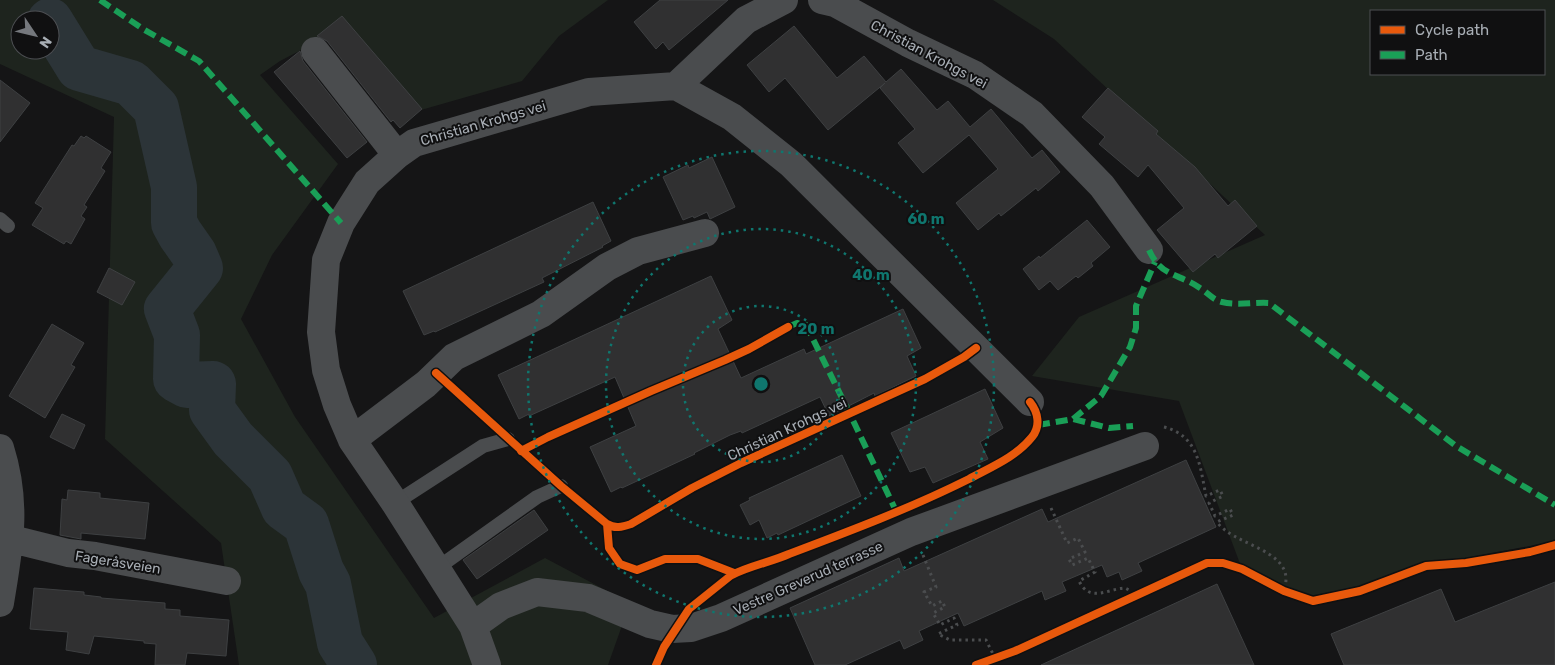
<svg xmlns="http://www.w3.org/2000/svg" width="1555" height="665" font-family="Rubik,sans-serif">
	<rect width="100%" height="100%" fill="#151516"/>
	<!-- green -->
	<path fill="#1e241e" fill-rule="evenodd" d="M0,0h608l-49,36 -37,45 -115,33 -78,-84 -22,17 -27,14 -20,14 78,89 -66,91 -31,64 54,98 139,201 111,-60 85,45 -22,62h-369l-18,-122 -116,-104 9,-322 -114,-53zM20,20h30v30h-30z
		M993,0h562v541l-129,25 -66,25 -47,10 -71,-32 -63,-168 -147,-25 47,-59 186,-82 -211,-196zM1371,11h173v63h-173z"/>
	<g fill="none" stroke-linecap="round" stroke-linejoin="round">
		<!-- river -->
		<path stroke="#2c3438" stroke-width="46" d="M50,21l29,47 52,15 25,25 18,79v36l6,11 14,20 6,14 -33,41 10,26 -1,44 11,6 26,-1 -1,26 21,29 37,37 14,32 22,16 15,47 7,13 12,59 14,22"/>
	</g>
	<!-- building -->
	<path fill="#303031" stroke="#3e4042" d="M660,0h68l-59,50 -6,-8 -7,7 -22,-27z
		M342,16l80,93 -22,19 -7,-8 -2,2 -64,-81 -10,-5z
		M794,26l43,52 27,-22 22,26 15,-13 36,41 11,-9 22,26 21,-18 41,49 10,-8 18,22 -22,19 -2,-3 -35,28 -2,-3 -21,17 -22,-27 42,-34 -29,-34 -46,38 -25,-30 17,-14 -35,-41 5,-5 -57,47 -43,-52 -16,14 -22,-27z
		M300,51l3,10 64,81 -20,16 -73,-86z
		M0,80l30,23 -30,39z
		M1108,88l50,43 -2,3 39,33 33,39 7,-6 22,26 -39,32 -3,-4 -22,18 -36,-42 27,-22 -36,-43 -10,12 -39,-33 6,-7 -23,-20z
		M81,136l3,2 2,-2 25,16 -10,16 4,3 -21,34 3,2 -6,9 4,3 -14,25 -5,-3 -2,3 -32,-19 11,-17 -8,-5 37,-58 2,1z
		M712,157l23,50 -25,12 -3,-7 -13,6 -1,-2 -10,4 -20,-43 25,-12 1,3z
		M593,202l18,39 -9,5 1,1 -61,31 2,4 -109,50 -1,-1 -10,4 -21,-44z
		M1087,220l23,27 -19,16 2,3 -15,12 -2,-2 -18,14 -8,-9 -11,9 -16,-21 16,-13 1,2z
		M109,268l26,14 -13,23 -25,-13z
		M711,276l21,44 -14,9 23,49 63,-29 2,5 97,-45 18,39 -14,8 9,20 -41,20 -1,-3 -45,23 -9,-19 -78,36 -1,-2 -11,4 -36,18 1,1 -73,34 -1,-1 -10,5 -21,-45 46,-21 -21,-49 -86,39v-2l-10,5 -21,-44z
		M52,324l32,19 -13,22 4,2 -30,51 -36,-22z
		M985,389l18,39 -23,14 8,17 -55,24 -8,-16 -15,5 -19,-39z
		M62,414l23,11 -11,24 -24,-12z
		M842,455l19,41 -83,39 -1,-2 -10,5 -8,-18 -9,5 -10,-20 10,-5 -1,-2z
		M1186,460l30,67 -78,36 4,8 -20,9 -3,-8 -12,5 -5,-12 -40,17 4,9 -21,9 -3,-9 -78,35 -6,-13 -39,18 4,9 -19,9 -4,-9 -55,25h-30l-25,-57 109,-50 5,13 138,-62 6,13z
		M68,490l32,3v5l49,5 -4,36 -64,-6v6l-21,-4 2,-36 5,1z
		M534,510l14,20 -71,49 -14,-19z
		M1555,582v83h-211l-13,-31 110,-45 14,33z
		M1217,584l37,81h-213z
		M34,588l50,4v3l17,2v1l64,5v6l15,1v6l49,4 -3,36 -39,-3 -2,12h-30l1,-21 -12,-1v-2l-50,-5 -5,18 -23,-4 2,-18 -38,-3z"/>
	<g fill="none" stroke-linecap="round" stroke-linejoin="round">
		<!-- path -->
		<path stroke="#4b4d4f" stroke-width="3" stroke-dasharray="2.5 4" stroke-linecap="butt" d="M1164,427c35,9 36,40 42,69l14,-6 3,6 -14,7 6,13 15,-7 3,6 -16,7c15,22 69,27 69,57 0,4 -1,8 -2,12
			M1051,508l16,35 11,-5 7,14 -16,7 3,6 16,-7 7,14 -16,9c11,22 28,8 46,7l4,2 4,8
			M923,555l13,32 -12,5 8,14 10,-5 3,6 -12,6 7,12 14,-7 3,7 -19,9 12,6h36l9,18"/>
		<!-- service -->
		<path stroke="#4a4c4e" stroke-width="14" d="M0,219l8,7
			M395,503l88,-57 25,-7
			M436,569l101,-72 24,-11"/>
		<!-- minor -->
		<path stroke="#4a4c4e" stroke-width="28" d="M822,0l13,3 73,40 67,32 57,39 70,72 47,64
			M315,51l82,104
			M676,86l70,-66 38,-20
			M352,440l74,-56 28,-27 87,-43 66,-47 31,-16 67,-18
			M0,448c18,57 9,99 0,155
			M0,536l68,17 27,3 132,25
			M473,626l28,-20 36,-14 51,6 62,26 22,5 19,-1 30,-10 190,-86 234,-86
			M487,665l-14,-39 -78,-123 -43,-63 -15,-35 -11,-35 -5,-38 5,-72 15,-37 26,-41 30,-27 17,-12 175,-51 87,-6 56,31 59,47 239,238"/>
		<!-- quiet -->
		<path stroke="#1a9f57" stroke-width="6" stroke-dasharray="12 6" stroke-linecap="butt" d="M100,0l43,29 56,32 142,162
			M1149,250c12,27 29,23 51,38 8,5 13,12 22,14 16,4 31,0 47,1l187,143 99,59
			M788,327l9,-4 9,2 44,89 46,97
			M1073,419l28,-23 29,-49 6,-19v-22l19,-44
			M1038,425l35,-6 36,9 24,-2"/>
		<defs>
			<path id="cycleway" d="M436,373l125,113 46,38 2,24 11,16 17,6 28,-11h33l36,14 -45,36 -25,38 -8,18
				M521,451l27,-14 103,-46 74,-31 24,-11 39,-22
				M607,524c8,5 15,3 24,0l61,-36 49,-25 184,-84 39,-22 12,-9
				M732,575c17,-9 39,-13 57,-21 61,-23 122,-46 180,-75 22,-12 47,-22 63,-42 9,-11 6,-25 -2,-35
				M976,665l39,-14 192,-88h16l19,6 42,22 29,10 47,-10 66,-25 40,-3 64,-11 25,-7"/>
		</defs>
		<!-- cycleway casing -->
		<use href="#cycleway" stroke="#101011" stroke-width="11"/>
		<!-- cycleway -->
		<use href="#cycleway" stroke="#e8590c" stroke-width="8"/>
	</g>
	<!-- distance rings -->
	<g fill="none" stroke="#0f766e" stroke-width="2.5" stroke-dasharray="2.5 5">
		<circle cx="761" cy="384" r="78"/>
		<circle cx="761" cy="384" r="155"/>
		<circle cx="761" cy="384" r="233"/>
	</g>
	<g text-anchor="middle" stroke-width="4" stroke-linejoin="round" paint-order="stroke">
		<!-- street labels -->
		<g font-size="14" fill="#a8aeb5" stroke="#101011">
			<text transform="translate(929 54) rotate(28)" y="5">Christian Krohgs vei</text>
			<text transform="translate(483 123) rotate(-16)" y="5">Christian Krohgs vei</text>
			<text transform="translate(787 429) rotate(-25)" y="5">Christian Krohgs vei</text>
			<text transform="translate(118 562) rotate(9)" y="5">Fageråsveien</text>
			<text transform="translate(808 578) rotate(-24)" y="5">Vestre Greverud terrasse</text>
		</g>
	</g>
	<circle cx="761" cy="384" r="8" fill="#0f766e" stroke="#101011" stroke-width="2.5"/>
	<g font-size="15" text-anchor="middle" font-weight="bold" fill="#0f766e" stroke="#101011" stroke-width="4" stroke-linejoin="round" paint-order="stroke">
		<text x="926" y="224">60 m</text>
		<text x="871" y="280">40 m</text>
		<text x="816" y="334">20 m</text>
	</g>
	<!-- legend -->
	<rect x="1370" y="10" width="175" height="65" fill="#101011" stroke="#4d4f53"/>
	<rect x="1380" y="26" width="25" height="8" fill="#e8590c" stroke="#4d4f53"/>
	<text x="1415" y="35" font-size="15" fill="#a8aeb5">Cycle path</text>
	<rect x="1380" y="51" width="25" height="8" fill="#1a9f57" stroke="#4d4f53"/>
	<text x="1415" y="60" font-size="15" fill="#a8aeb5">Path</text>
	<!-- north arrow -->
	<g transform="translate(35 35) rotate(125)"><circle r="24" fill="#101011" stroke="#4d4f53"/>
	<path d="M0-4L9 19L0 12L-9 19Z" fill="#75787d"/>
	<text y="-8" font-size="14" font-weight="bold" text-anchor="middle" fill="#a8aeb5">N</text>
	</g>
</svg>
